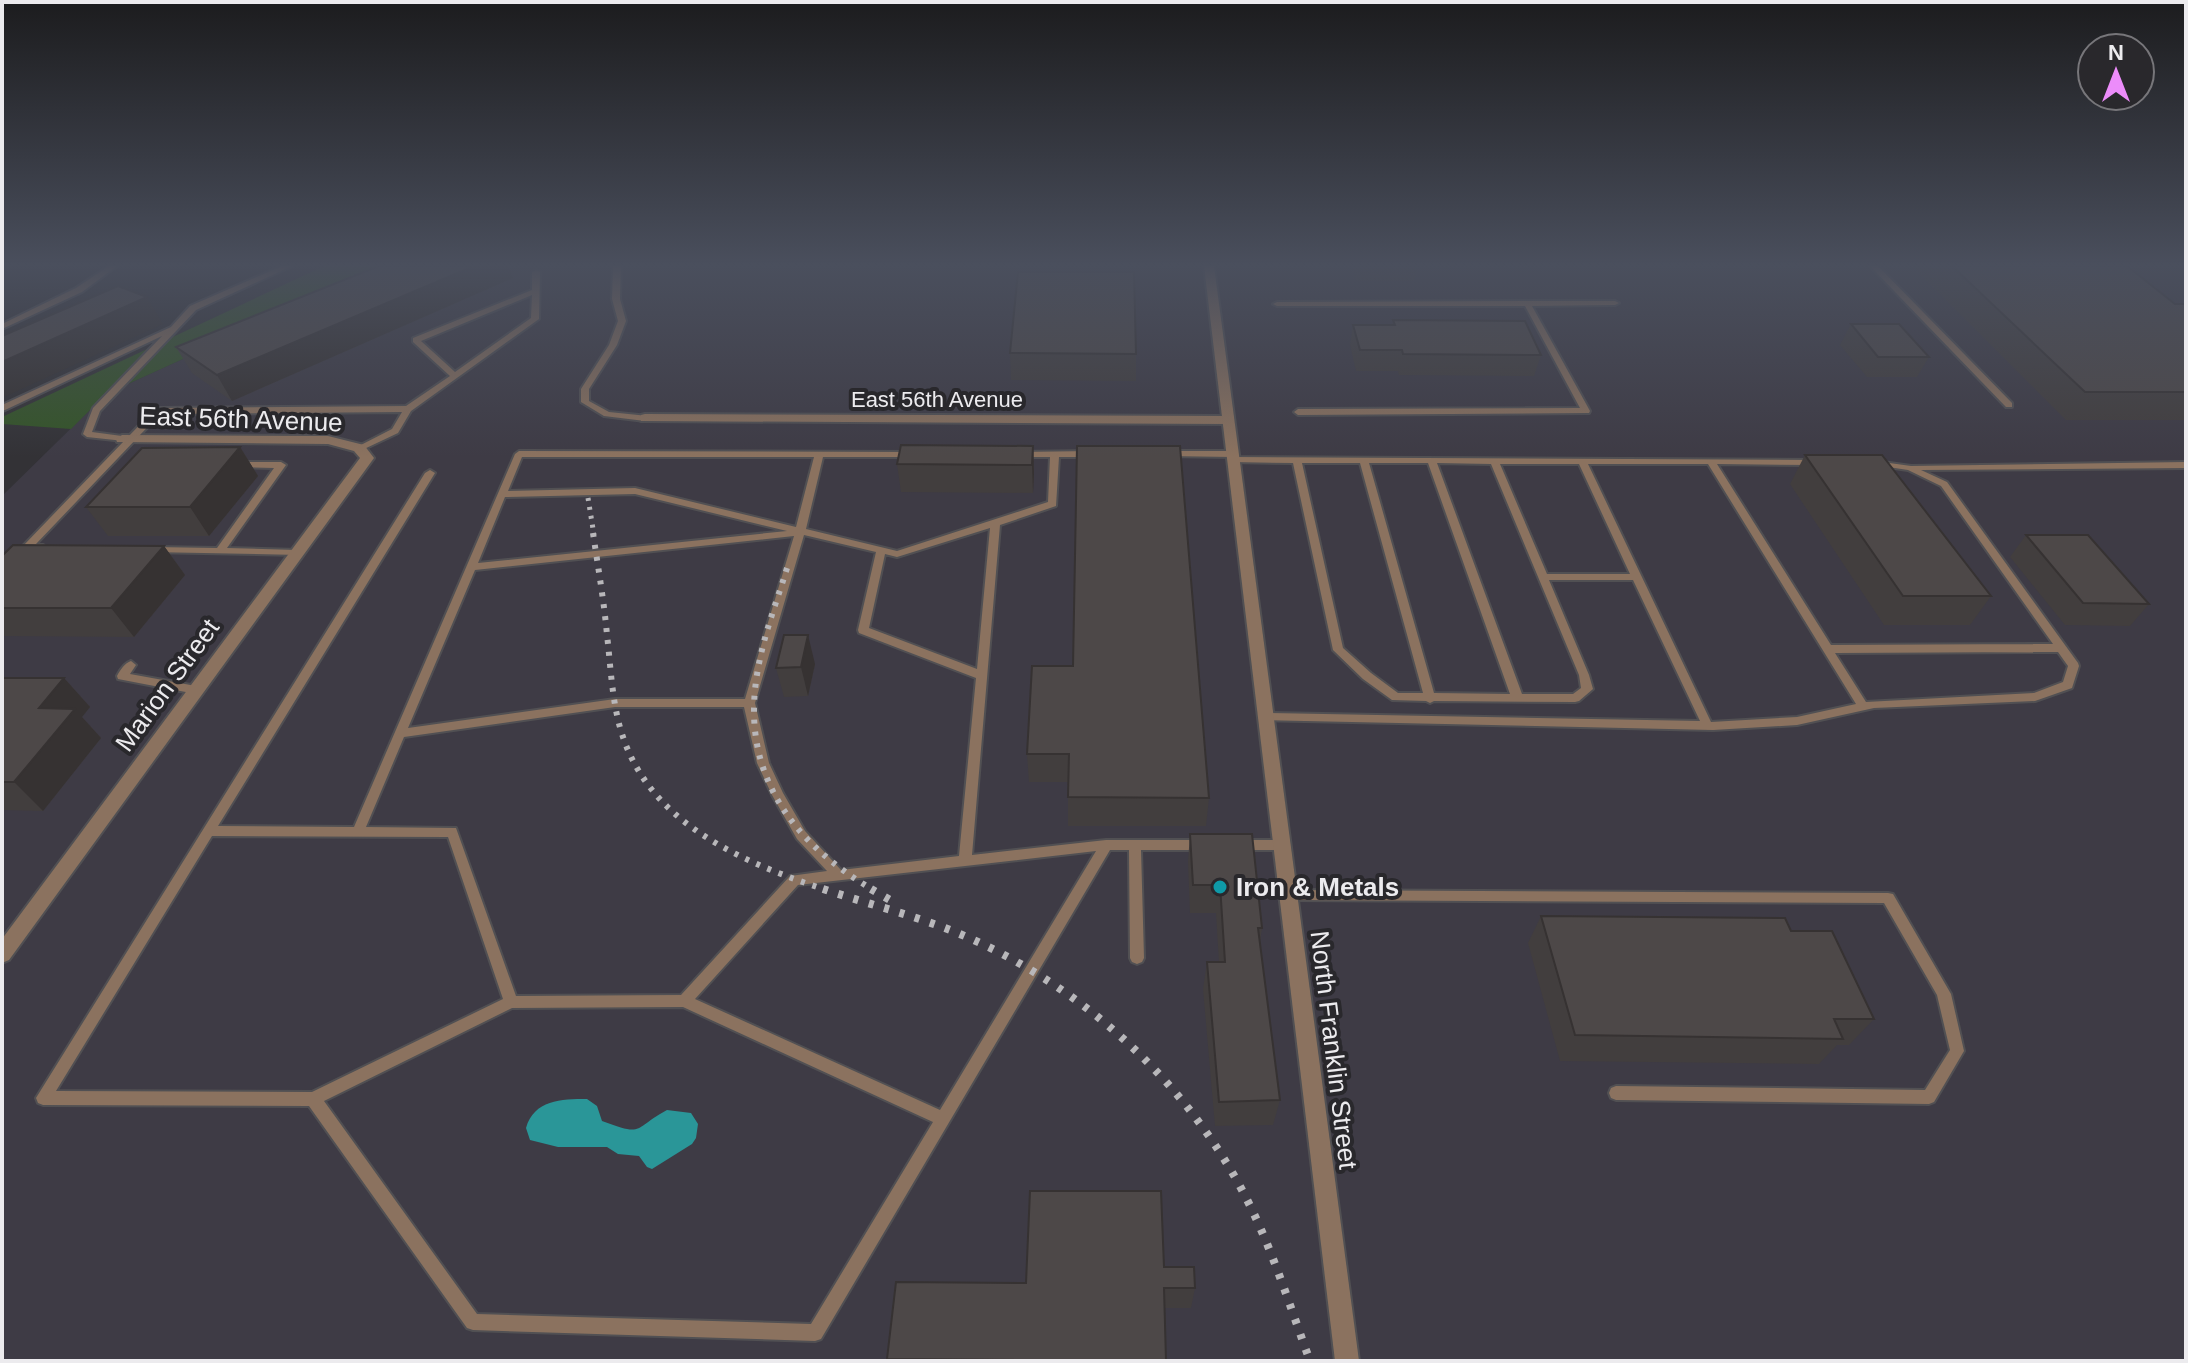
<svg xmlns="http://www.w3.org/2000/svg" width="2188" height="1363" font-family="Arial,sans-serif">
	<rect width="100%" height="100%" fill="#333236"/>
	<!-- built -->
	<path fill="#3e3b45" d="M387,266h1799v1095h-2184v-865l104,-102z"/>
	<!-- green -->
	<path fill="#345527" d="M324,266h63l-281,128 -35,35 -69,-5v-7z"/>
	<!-- water -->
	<path fill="#2a9698" d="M587,1099l10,7 5,15c43,16 30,8 65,-11l24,3 7,11 -2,14 -4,6 -40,25 -5,-2 -8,-11 -21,-2 -11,-7h-49l-28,-7 -4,-12c8,-28 35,-29 61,-29z"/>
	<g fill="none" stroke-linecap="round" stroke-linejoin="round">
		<defs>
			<path id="service" d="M109,266h8l-35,26 -80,37v-5l74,-36z
				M282,266h10l-96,44 -96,101 -8,21 30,4 4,3 29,-30 3,-1 248,-2 44,-30 -37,-34v-4l119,-48v-18l4,-2 4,2 -1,47 -128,92 -13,22 -36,17h-6l-1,-2 37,-19 10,-17 -242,2 -124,130 7,1 2,2 -2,2h-19l-2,-2 2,-2 100,-104 -37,-4 -4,-3 10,-26 69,-72 -157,74 -3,1v-6l169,-78 19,-21zM532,295l-1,23 -76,54 -34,-31z
				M613,266h8l-1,33 6,22 -9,24 -28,44v12l20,11 39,4v4l-3,1 -41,-5 -23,-14v-13l28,-44 9,-24 -6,-22z
				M1870,266h8l134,137v4h-6z
				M1527,301h88l4,2 -4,2 -83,1 58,105 -1,2 -291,2 -4,-3 4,-3 282,-1 -55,-102h-248l-4,-2 4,-2z
				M519,451l396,1 1,2 -4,3h-89l-17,72 91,22 151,-49 2,-45h-29l-4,-3 1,-2 74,-1 4,3 -4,3h-33l-3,49 -56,19 -28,330 134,-15h96l4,1 2,4 -2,4 -4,1h-61l3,108 -2,4 -5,2 -5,-2 -2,-4 -1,-108h-19l-289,489 -6,2 -342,-11 -6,-2 -158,-222 -266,-1 -5,-2 -2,-5 389,-625 5,-3 5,3 -217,353 136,1 161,-373zM522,457h292l-18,70 -161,-39 -127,3zM635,494l152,37 -309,32 27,-66zM990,528l-13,141 -108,-41 16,-74 12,3zM804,535l72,17 -18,78 1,3 117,45 -17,178 -118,14 -36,-39 -22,-38 -14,-30 -14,-60zM794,536l-49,163h-130l-207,29 67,-158zM615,707h129l13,56 15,32 25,44 30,32 -37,5 -109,119 -165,1 -60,-168 -90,-1 38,-90zM212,836l236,1 55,162 -191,93 -256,-1zM1096,851l-156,259 -245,-111 103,-114zM683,1007l250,115 -122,202 -334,-10 -153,-213 188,-93z
				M1169,451h64l4,3 -4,3 -67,-1v-4z
				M1234,457l582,3 2,2 -5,3 -96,-1 114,181 222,-1 -112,-158 -33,-16 -33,-5v-4l36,5 275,-4v6l-265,2 26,12 131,181 1,3 -7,22 -37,13 -161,7 -77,17 -84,5 -451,-10 -2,-3 2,-3 4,-1 434,8 -67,-141h-84l40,95 4,14 -14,12 -4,1 -141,-1 -4,2 -4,-2 -34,-1 -29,-21 -30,-29 -40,-187 -62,-1 -2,-2zM1302,463h58l63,230h-25l-27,-20 -28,-25zM1369,463h59l82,231 -76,-1zM1437,463l54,1 88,211 2,13 -8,6h-51zM1500,464h79l51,110h-83zM1588,464h120l148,240 -59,13 -86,5zM2058,652l10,14 -5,16 -29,11 -168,9 -31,-49z
				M239,462h42l5,3 -59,83 70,2 5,3 -2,2 -150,-3 -2,-2 5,-3 64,1 57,-80 -38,-1 -2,-2z
				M131,661l5,4 -6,9 66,12 6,4 -6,4 -78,-15 -1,-3c3,-6 8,-13 14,-15z
				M1239,840h43l4,1 2,4 -2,4 -4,1h-43l-4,-1 -2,-4 2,-4z
				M1289,890l599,3 5,1 58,100 13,57 -30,51 -5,2 -313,-4 -5,-2 -2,-5 2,-5 5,-2 309,4 25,-40 -13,-55 -53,-92 -595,-3 -5,-1 -1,-4 1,-4z"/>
			<path id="minor" d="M645,414l583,2 6,4 -6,4 -587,-3v-6z
				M122,435l206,1 36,9 10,13 -365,502 -7,3v-24l358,-481 -6,-7 -26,-7 -211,-2 -1,-3z"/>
			<path id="tertiary" d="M1204,266h10l145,1095h-24z"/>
		</defs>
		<!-- service casing -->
		<use href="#service" stroke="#515053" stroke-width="4"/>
		<!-- minor casing -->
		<use href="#minor" stroke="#515053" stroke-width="4"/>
		<!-- tertiary casing -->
		<use href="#tertiary" stroke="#515053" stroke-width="4"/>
		<!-- service -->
		<use href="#service" fill="#8b725f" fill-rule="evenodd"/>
		<!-- minor -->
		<use href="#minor" fill="#8b725f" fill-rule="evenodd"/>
		<!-- tertiary -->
		<use href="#tertiary" fill="#8b725f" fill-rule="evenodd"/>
		<!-- rail-far2 -->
		<path stroke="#b8b7ba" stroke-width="5" stroke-dasharray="3 6" stroke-linecap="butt" d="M588,498l6,37"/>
		<!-- rail-far1 -->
		<path stroke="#b8b7ba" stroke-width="6" stroke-dasharray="4 8" stroke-linecap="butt" d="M593,533c5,34 11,68 14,102 4,34 5,70 16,102 30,90 125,127 206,154
			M787,568c-10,33 -23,66 -29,101 -19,101 31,172 117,222"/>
		<!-- rail -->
		<path stroke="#b8b7ba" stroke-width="8" stroke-dasharray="5 11" stroke-linecap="butt" d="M823,889c48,16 98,28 144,48 123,54 230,155 287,277 22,47 38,98 56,147
			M871,889l19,11"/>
	</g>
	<!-- wall -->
	<path fill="#423e3e" d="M379,266h129l5,12 -281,123 -40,-28 -16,-26z
		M1326,266h91l-3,15h-58l-5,-15z
		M1912,266h215l48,38h11v116h-120z
		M1393,320l148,35 -7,21 -135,-1 -1,-4h-42l-6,-26 3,-20h39z
		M1851,324l78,33 -12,20h-50l-27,-32z
		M1010,353l126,1v27l-125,-1z
		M1033,446l1,28 -1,19 -132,-1 -4,-28z
		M240,447l18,29 -49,60h-101l-22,-29z
		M1805,455l186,141 -21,29h-86l-94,-141z
		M2026,535l123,69 -19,22 -65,-1 -55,-68z
		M164,546l21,29 -51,62 -132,-1v-80z
		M815,664l-7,32 -24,1 -8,-29z
		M1032,666l177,132 -3,28h-138v-44h-39l-2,-28z
		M2,678h62l26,29 -8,10 19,21 -58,73 -41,-1z
		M1190,834l72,94 -2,14 20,158 -7,25 -58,1 -12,-137 4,-27h12l-3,-49h-26l-2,-51z
		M1541,916l250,15 83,88 -25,26h-12l-18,19 -259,-3 -32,-118z
		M1164,1267l31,21 -4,20h-26l1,53h-278l-1,-2 139,-76z"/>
	<!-- shaded-wall -->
	<path fill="#363232" d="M474,266h34l5,12 -281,123 -15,-26z
		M147,297l16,27 -161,74v-36z
		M1033,446l1,28 -1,19 -1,-28z
		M240,447l18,29 -49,60 -19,-29z
		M164,546l21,29 -51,62 -23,-29z
		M808,635l7,29 -7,32 -7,-29z
		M64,678l26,29 -8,10 19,21 -58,73 -29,-29 25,-74z"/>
	<!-- building -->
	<path fill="#4d4848" stroke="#363232" stroke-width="2" d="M379,266h95l-257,109 -41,-28z
		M1952,266h175l48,38h11v88h-101z
		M1018,272h116l2,82 -126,-1z
		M118,286l29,11 -145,65v-26z
		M1393,320l132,1 16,34 -138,-1 -1,-4h-42l-7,-25h42z
		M1851,324h48l30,33h-51z
		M901,445l132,1 -1,19 -135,-1z
		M1077,446h103l29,352 -141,-1 1,-43h-42l5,-88h41z
		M240,447l-50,60h-104l56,-59z
		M1805,455h77l109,141h-88z
		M2026,535h62l61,69 -66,-1z
		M13,545l151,1 -53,62h-109v-52z
		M784,635h24l-7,32 -25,1z
		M2,678h62l-25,30 36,1 -61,73h-12z
		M1190,834h62l10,94h-4l22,172 -61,2 -12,-140h18l-5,-77h-27z
		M1541,916l244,2 6,13h41l42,88h-40l9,20 -268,-4z
		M1030,1191h131l3,76h30l1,21h-31l2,73 -279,-2 9,-77 130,1z"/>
	<!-- sky -->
	<linearGradient id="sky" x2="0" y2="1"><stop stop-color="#1c1c1e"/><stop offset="0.58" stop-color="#4a4f5d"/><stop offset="1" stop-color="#4a4f5d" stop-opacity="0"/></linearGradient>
	<rect width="2188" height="457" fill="url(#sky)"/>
	<!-- markers -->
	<circle fill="#0f9aa8" stroke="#29282c" stroke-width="3" cx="1220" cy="887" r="8"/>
	<g text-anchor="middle" stroke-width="8" stroke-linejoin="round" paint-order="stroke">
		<!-- far-street labels -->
		<g font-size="22" fill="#ecebee" stroke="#29282c">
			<text x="937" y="407">East 56th Avenue</text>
		</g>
		<!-- street labels -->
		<g font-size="26" fill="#ecebee" stroke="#29282c">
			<text transform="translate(241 419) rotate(2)" y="9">East 56th Avenue</text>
			<text transform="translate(167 685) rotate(-54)" y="9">Marion Street</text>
			<text transform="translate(1334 1050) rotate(83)" y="9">North Franklin Street</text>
		</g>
		<!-- poi labels -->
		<g font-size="26" font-weight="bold" fill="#ecebee" stroke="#29282c" text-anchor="start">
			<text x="1236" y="896">Iron &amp; Metals</text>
		</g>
	</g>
	<!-- border -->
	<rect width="2188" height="1363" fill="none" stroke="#ecebee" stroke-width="8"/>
	<!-- north arrow -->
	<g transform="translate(2116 72)"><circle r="38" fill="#29282c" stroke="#77767a" stroke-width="2"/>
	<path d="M0-6L14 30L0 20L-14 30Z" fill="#ec8cfa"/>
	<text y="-12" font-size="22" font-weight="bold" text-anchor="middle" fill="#ecebee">N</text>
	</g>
</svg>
